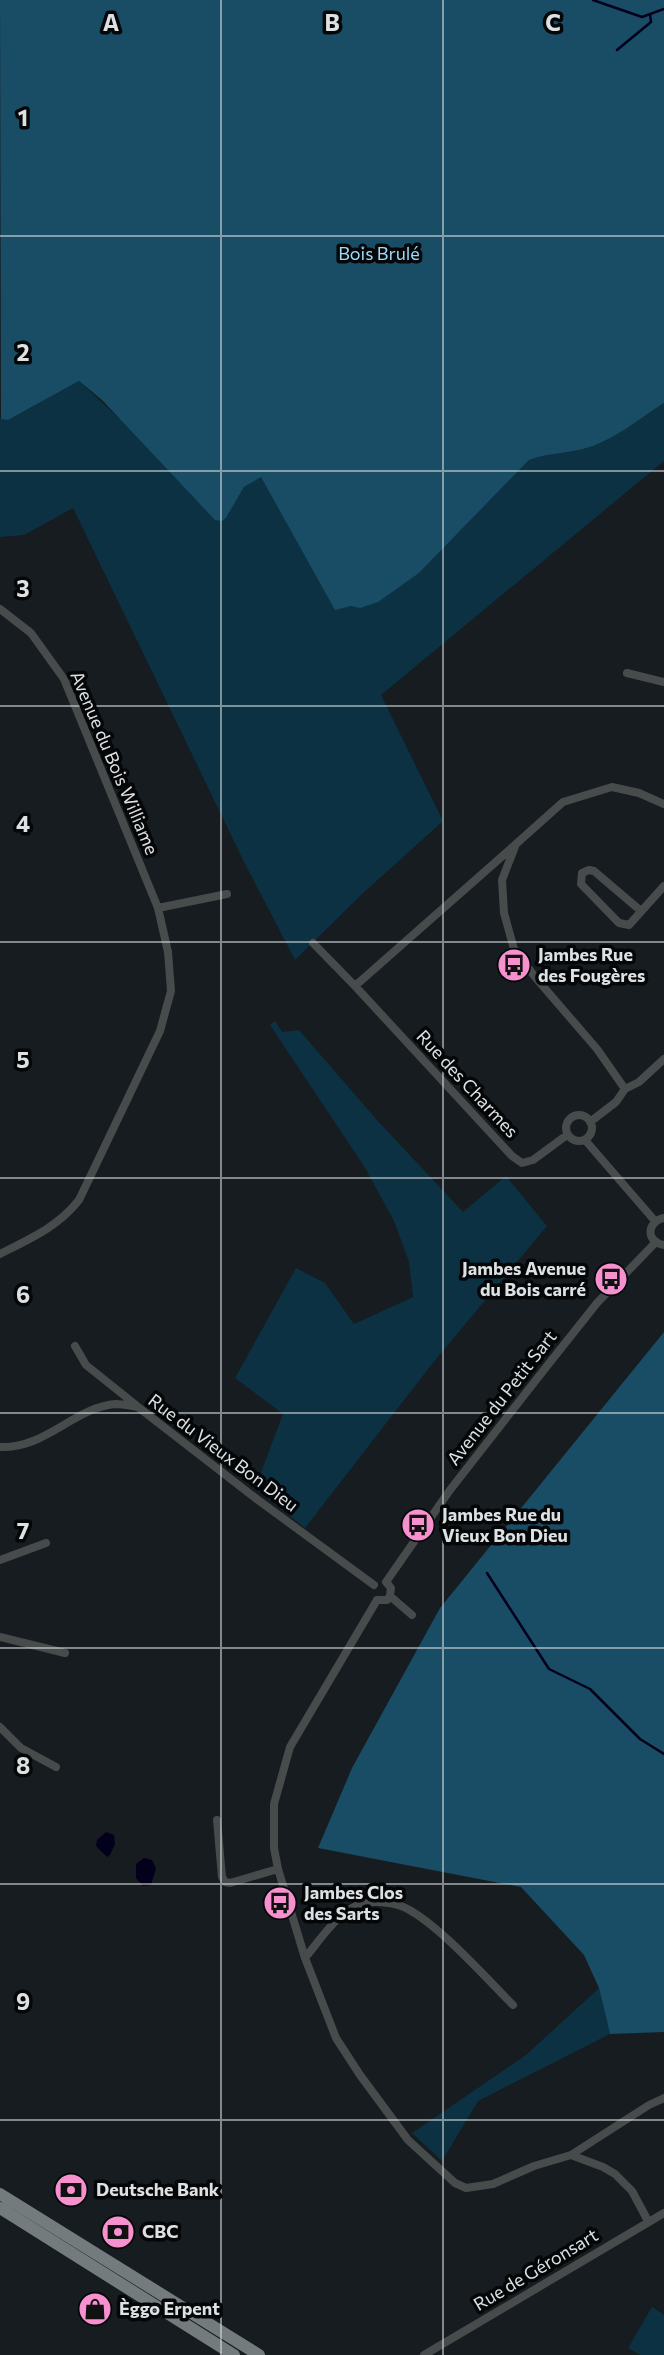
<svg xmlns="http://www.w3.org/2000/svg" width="664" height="2355" font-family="Commissioner,sans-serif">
	<rect width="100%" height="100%" fill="#161c1f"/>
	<!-- green -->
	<path fill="#0c3143" d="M79,381l147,137 18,-31 17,-11 74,133 84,-36 110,-113c18,-7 36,-6 54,-11 29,-7 56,-30 81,-46v58l-283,234 62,126 -82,74 -66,65 -51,-98 -171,-354 -49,27 -24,2v-119l8,2z
		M275,1021l7,11 17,-2 78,90 86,92 43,-36 41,50 -115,138 -127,164 -50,-40 28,-74 -48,-36 61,-110 29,15 29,41 59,-27 -4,-35 -15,-41 -30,-55 -94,-141z
		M599,1988l11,46 -132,67 -36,60 -30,-28 114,-78z
		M652,2307l12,8v40h-24l-12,-7z"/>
	<!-- forest -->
	<path fill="#194c65" d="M0,0h664v403c-25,16 -52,39 -81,46 -18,5 -36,4 -54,11l-110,113 -41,29 -18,6 -9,-2 -16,4 -74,-133 -17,10 -18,31 -4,3 -7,-1 -113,-120 -23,-19 -71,39 -7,-1z
		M664,1332v700l-54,2 -11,-46 -15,-33 -63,-68 -203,-39 34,-80 88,-160z"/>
	<!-- water -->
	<path fill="#03001c" d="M106,1832l8,3 1,9 -5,11 -3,2 -11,-11 1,-6z
		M144,1858l8,2 4,8 -5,17 -8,1 -7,-8v-14z"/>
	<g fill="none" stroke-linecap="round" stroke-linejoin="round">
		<!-- stream -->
		<path stroke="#03001c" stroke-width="2.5" d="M593,0l49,17 22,-8
			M617,50l34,-28 -1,-8
			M487,1573l62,96 41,20 50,50 24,15"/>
		<!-- minor -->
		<path stroke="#484b4c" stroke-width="8" d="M0,609l31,24 33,46 94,229 10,44 3,39 -11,40 -81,169c-21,27 -50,39 -79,54
			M627,673l37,9
			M516,844l-161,142 157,170 10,7 11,-3 34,-25
			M158,908l69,-14
			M641,911l-47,-40 -5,-1 -7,3 -1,11 38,39 10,2 35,-39
			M313,943l42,43
			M625,1089l14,-7 25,-23
			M566 1128a13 13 0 1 1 26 0a13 13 0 1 1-26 0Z
			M590,1122l26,-20 9,-13 -28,-40 -62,-72 -21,-28 -10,-36 -2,-33 14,-36 47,-42 49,-15 27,6 25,11
			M585,1140l70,81
			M664,1218c-18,4 -18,24 0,27
			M75,1346l11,19 50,40
			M0,1447c46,2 74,-40 116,-43 7,0 15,2 22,3l120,93 116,85
			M0,1560l46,-17
			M386,1582l64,-92 97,-124 50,-63 58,-60
			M390,1596l22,19
			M377,1600l-87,147 -16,57v44l4,21 27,89 31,80 24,37 48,65 47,43 11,5 27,-4 41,-18 37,-11 32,12 12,7 17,17 16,30
			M377,1600h10l3,-4 1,-8 -5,-6
			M0,1637l65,16
			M0,1727l21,21 35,19
			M217,1820l5,57 3,5 5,1 48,-14
			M305,1958c15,-18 34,-48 58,-55 11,-2 27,-1 38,3 32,12 86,73 112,99
			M571,2155l78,-50 15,-7
			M424,2355l240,-142"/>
		<!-- primary -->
		<path stroke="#747b7c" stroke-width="12" d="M0,2194l259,161
			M0,2208l234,147"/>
	</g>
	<!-- grid -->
	<path fill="none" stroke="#dde1e3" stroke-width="2" stroke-opacity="0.55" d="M221,0v2355M443,0v2355M0,236h664M0,471h664M0,706h664M0,942h664M0,1178h664M0,1413h664M0,1648h664M0,1884h664M0,2120h664"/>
	<!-- icons -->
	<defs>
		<symbol id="bus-disc" viewBox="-11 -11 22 22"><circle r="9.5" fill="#f790ce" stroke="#040607"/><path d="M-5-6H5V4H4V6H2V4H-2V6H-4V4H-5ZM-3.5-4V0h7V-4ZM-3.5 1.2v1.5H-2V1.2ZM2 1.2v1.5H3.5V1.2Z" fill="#111"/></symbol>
		<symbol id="bank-disc" viewBox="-11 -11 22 22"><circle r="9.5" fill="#f790ce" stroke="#040607"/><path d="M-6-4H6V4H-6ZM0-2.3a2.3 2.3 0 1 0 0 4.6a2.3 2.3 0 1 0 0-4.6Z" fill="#111"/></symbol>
		<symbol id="shop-disc" viewBox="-11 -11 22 22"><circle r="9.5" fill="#f790ce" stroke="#040607"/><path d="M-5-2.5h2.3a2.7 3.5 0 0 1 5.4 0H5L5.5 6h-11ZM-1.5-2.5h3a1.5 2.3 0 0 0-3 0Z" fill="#111"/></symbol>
	</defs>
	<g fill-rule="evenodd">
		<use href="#bus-disc" x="495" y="946" width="38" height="38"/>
		<use href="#bus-disc" x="592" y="1260" width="38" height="38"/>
		<use href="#bus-disc" x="399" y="1506" width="38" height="38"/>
		<use href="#bus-disc" x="261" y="1884" width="38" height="38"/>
		<use href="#bank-disc" x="52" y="2171" width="38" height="38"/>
		<use href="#bank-disc" x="99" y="2213" width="38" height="38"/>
		<use href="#shop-disc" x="76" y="2290" width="38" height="38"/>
	</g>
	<g text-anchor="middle" stroke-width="7" stroke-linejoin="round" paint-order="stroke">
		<!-- park labels -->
		<g font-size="18" fill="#9ddafc" stroke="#040607">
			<text x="379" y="260">Bois Brulé</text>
		</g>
		<!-- street labels -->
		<g font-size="18" fill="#dde1e3" stroke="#040607">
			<text transform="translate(114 763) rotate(67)" y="6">Avenue du Bois Williame</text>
			<text transform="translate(467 1084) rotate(47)" y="6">Rue des Charmes</text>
			<text transform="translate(502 1398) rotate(-52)" y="6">Avenue du Petit Sart</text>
			<text transform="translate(223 1453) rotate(37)" y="6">Rue du Vieux Bon Dieu</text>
			<text transform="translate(536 2270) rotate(-31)" y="6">Rue de Géronsart</text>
		</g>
		<!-- poi labels -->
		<g font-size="18" font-weight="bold" fill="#dde1e3" stroke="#040607" text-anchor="start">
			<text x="538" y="961">Jambes Rue<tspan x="538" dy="21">des Fougères</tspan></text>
			<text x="586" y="1275" text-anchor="end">Jambes Avenue<tspan x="586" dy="21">du Bois carré</tspan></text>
			<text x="442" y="1521">Jambes Rue du<tspan x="442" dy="21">Vieux Bon Dieu</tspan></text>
			<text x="304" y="1899">Jambes Clos<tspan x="304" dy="21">des Sarts</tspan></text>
			<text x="96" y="2196">Deutsche Bank</text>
			<text x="142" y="2238">CBC</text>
			<text x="119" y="2315">Èggo Erpent</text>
		</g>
	</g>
	<g font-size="23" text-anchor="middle" font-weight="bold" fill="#dde1e3" stroke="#040607" stroke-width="7" stroke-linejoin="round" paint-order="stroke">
		<text x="111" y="31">A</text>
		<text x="332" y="31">B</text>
		<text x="553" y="31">C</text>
		<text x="23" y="126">1</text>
		<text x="23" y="361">2</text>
		<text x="23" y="597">3</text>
		<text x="23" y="832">4</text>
		<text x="23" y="1068">5</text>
		<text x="23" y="1303">6</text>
		<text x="23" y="1539">7</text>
		<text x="23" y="1774">8</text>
		<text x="23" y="2010">9</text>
	</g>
</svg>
